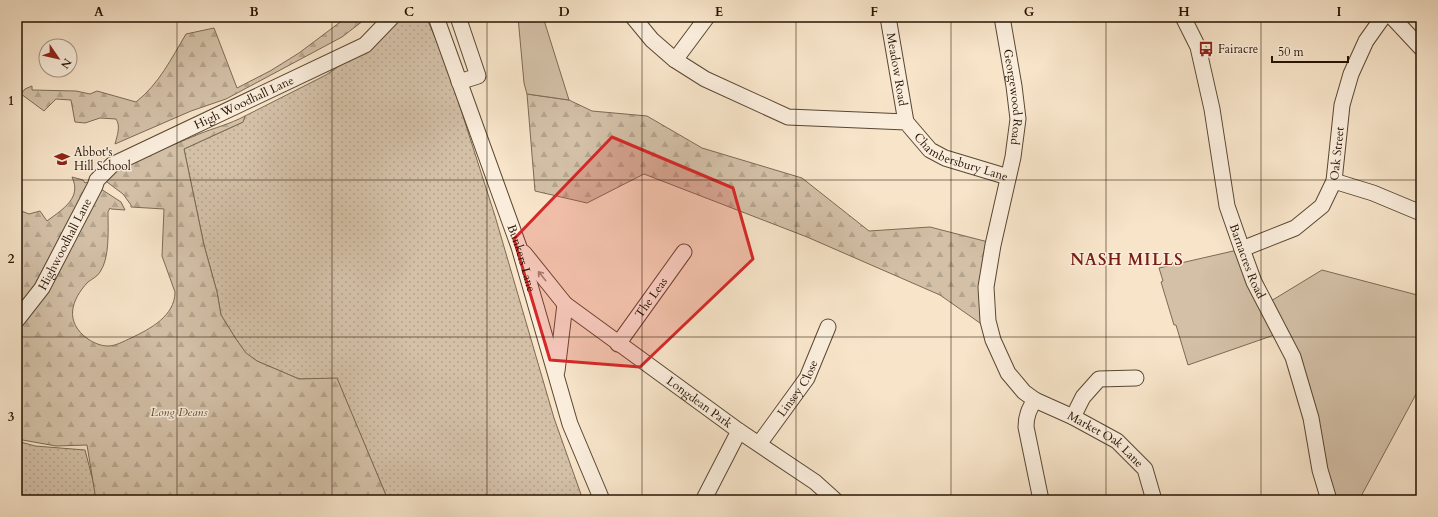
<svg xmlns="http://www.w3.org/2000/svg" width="1438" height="517" font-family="Cardo,serif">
	<defs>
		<pattern id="grass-dots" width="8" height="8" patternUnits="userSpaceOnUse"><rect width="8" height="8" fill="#d3c0a7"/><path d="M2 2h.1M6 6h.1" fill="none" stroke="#b5a48e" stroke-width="1.8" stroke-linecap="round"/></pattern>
		<pattern id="forest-firs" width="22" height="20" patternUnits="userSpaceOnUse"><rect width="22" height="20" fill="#d3c0a7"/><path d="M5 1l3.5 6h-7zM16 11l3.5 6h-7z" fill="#b5a48e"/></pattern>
	</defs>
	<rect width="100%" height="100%" fill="#f7e4c9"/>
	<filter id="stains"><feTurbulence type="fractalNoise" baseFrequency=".005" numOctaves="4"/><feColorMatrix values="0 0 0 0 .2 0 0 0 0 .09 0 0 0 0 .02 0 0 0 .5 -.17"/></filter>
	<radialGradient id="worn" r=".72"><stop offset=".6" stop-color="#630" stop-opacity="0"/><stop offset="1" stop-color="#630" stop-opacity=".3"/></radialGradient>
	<!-- grass -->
	<path fill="url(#grass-dots)" stroke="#7c6a54" d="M407,17h19l18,40 51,159 59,202 29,82h-195l-51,-121h-38l-42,-18 -11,-7 -10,-15 -15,-24 -4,-23 -13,-47 -20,-96 59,-27 2,-6 81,-41 32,-22 42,-34z
		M17,441l18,5 50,4 13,50h-81z"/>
	<!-- forest -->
	<path fill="url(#forest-firs)" stroke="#7c6a54" d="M347,17h21l-26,20 -116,62 -35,12 -76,33c2,-8 6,-18 1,-25l-16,-1 -15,5 -10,-1 -4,-22 -15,-1 -12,12 -23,-17 4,-5 7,-3v4l44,1 14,3 7,-3 39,11c23,-18 35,-43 50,-68l28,-6 23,60 33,-17 29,-18z
		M527,94l42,6 23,11 55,5 55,32 100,30 67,53 61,-4 66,17 -9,84 -47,-33 -133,-58 -163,-63 -57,29 -52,-12z
		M245,116l-2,6 -59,27 20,96 13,47 4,23 15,24 10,14 11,8 42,18 38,-1 51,122h-292l-9,-55 -31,1 -39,-7v-110l10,-12 31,-43 43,-85 20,13 4,8 -14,-1 -1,-1 -2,4c0,17 2,46 -8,60 -2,4 -8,7 -12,10 -17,18 -24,40 0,57 6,4 13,7 20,7 8,0 16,-5 23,-8 19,-9 44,-22 44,-46l-13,-36 2,-47 -33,-2v-2l-8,-11 -20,-15c30,-18 63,-31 96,-45 15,-6 31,-10 46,-18z
		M72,177l11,3 2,3 2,-1 1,2 -54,102 -17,26v-106l2,5 5,1 5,2 11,-3 7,10c16,-12 35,-23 25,-44z"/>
	<!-- green -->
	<path fill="#d3c0a7" stroke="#7c6a54" d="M518,17h25l26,83 -42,-6 -3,-11z
		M1242,249l24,55 56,-34 99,26v89l-62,115h-30l-49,-167 -92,32 -12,-40h-2l-13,-43 2,-1 -4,-13z"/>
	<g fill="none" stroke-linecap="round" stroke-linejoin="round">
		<defs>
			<g id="minor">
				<path id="s1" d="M436,17l83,230 51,177 32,76"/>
				<path d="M458,17l20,59 -19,6"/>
				<path id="s2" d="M633,17l19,23 23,20 30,19 83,38 118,5 24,28 15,8 63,19"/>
				<path id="s3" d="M888,17l18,105"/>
				<path id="s4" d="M1002,17l12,69 4,33 -5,38 -20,88 -7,42 2,34 5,19 15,33 16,19 11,8 38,17 44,24 28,28 9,31"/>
				<path id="s5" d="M1183,17l15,30 14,62 15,97 15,43 12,33 39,75 18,61 9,52 9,30"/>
				<path d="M1392,17l29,31"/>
				<path d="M675,60l32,-43"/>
				<path d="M1334,181l39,12 48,20"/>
				<path id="s6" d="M1242,249l53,-21 27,-22 12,-25 8,-76 9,-31 15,-33 17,-24"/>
				<path id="s7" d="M524,253l41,51 174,127 76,51 20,18"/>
				<path id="s8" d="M17,320l25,-32 53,-102 2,-6 15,-15 253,-120 27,-28"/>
				<path id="s9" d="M618,344l66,-92"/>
				<path d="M557,371l8,-67"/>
				<path d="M1035,400c-6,9 -9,16 -9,27l15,73"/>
				<path d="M1073,417l10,-20 16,-18 37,-1"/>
				<path id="s10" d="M759,444l48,-66 21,-51"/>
				<path d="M705,500v-3l34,-66"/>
			</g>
		</defs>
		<!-- minor casing -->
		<use href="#minor" stroke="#5a4732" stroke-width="17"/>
		<!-- minor -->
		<use href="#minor" stroke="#faeddc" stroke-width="15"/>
	</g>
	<!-- one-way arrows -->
	<defs><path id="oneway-shaft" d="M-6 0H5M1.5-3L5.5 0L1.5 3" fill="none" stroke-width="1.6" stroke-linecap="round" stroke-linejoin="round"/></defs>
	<use stroke="#9b8b79" href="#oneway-shaft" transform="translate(542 276) rotate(-129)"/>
	<!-- marked area -->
	<path fill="#d62828" fill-opacity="0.2" stroke="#d62828" stroke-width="3" stroke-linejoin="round" d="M612,137l121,51 20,71 -113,108 -90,-7 -36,-121z"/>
	<!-- grid -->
	<path fill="none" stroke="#261300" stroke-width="1" stroke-opacity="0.55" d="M177,17v483M332,17v483M487,17v483M642,17v483M796,17v483M951,17v483M1106,17v483M1261,17v483M17,180h1404M17,337h1404"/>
	<!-- icons -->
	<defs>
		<symbol id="bus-bare" viewBox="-9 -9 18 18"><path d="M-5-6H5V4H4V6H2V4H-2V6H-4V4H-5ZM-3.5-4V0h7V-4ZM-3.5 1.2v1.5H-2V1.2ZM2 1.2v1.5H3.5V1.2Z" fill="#8f2418" stroke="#faeddc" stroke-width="2.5" paint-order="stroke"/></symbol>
		<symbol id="school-bare" viewBox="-9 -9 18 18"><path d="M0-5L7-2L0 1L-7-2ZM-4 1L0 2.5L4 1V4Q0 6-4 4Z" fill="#8f2418" stroke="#faeddc" stroke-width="2.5" paint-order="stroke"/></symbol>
	</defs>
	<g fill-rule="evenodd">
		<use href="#bus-bare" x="1195" y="38" width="22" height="22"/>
		<use href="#school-bare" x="51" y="148" width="22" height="22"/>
	</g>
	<g text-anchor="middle" stroke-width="3" stroke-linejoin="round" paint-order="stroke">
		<!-- poi labels -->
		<g font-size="12" fill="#261300" stroke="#faeddc" text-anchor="start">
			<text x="1218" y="53">Fairacre</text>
			<text x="74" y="156">Abbot's<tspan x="74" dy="14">Hill School</tspan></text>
		</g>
		<!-- street labels -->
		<g font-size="12" fill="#261300" stroke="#faeddc">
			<text dy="4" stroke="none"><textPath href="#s3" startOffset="53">Meadow Road</textPath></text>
			<text dy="4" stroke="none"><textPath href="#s4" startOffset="81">Georgewood Road</textPath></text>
			<text dy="4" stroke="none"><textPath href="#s8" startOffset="329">High Woodhall Lane</textPath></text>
			<text dy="4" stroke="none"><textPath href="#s6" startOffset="147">Oak Street</textPath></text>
			<text dy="4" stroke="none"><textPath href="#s2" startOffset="373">Chambersbury Lane</textPath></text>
			<text dy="4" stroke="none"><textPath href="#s8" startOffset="90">Highwoodhall Lane</textPath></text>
			<text dy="4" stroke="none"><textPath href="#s1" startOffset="256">Bunkers Lane</textPath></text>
			<text dy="4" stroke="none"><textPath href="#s5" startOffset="254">Barnacres Road</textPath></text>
			<text dy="4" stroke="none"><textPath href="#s9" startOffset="57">The Leas</textPath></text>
			<text dy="4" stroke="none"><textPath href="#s10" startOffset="68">Linsey Close</textPath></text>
			<text dy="4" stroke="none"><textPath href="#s7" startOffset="232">Longdean Park</textPath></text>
			<text dy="4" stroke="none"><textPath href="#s4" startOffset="484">Market Oak Lane</textPath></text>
		</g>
		<!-- park labels -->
		<g font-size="12" font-style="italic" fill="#63503a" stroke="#faeddc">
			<text x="179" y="416">Long Deans</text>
		</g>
		<!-- district labels -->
		<g font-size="16" font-weight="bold" letter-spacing="1" fill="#7a1f14" stroke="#faeddc">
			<text x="1127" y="265">NASH MILLS</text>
		</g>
	</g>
	<!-- margin -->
	<rect width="1438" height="517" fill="none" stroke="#f7e4c9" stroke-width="44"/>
	<!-- north arrow -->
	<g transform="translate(58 58) rotate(124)"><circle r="19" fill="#faeddc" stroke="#a59684"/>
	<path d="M0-3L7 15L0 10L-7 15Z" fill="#8f2418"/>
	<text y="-6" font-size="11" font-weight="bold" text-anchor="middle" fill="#261300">N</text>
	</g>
	<!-- scale -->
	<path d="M1272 56v6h76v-6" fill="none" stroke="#261300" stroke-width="2"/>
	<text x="1278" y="56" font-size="12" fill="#261300" stroke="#faeddc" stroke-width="3" paint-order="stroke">50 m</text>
	<rect x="22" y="22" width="1394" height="473" fill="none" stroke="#261300" stroke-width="1.5"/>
	<g font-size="13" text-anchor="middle" font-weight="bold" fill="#261300">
		<text x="99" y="16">A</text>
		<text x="254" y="16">B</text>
		<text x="409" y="16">C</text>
		<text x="564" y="16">D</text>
		<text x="719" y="16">E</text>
		<text x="874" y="16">F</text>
		<text x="1029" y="16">G</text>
		<text x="1184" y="16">H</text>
		<text x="1339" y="16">I</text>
		<text x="11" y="105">1</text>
		<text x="11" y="263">2</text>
		<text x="11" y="421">3</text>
	</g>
	<rect width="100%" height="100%" filter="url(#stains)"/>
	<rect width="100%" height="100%" fill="url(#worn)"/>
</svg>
